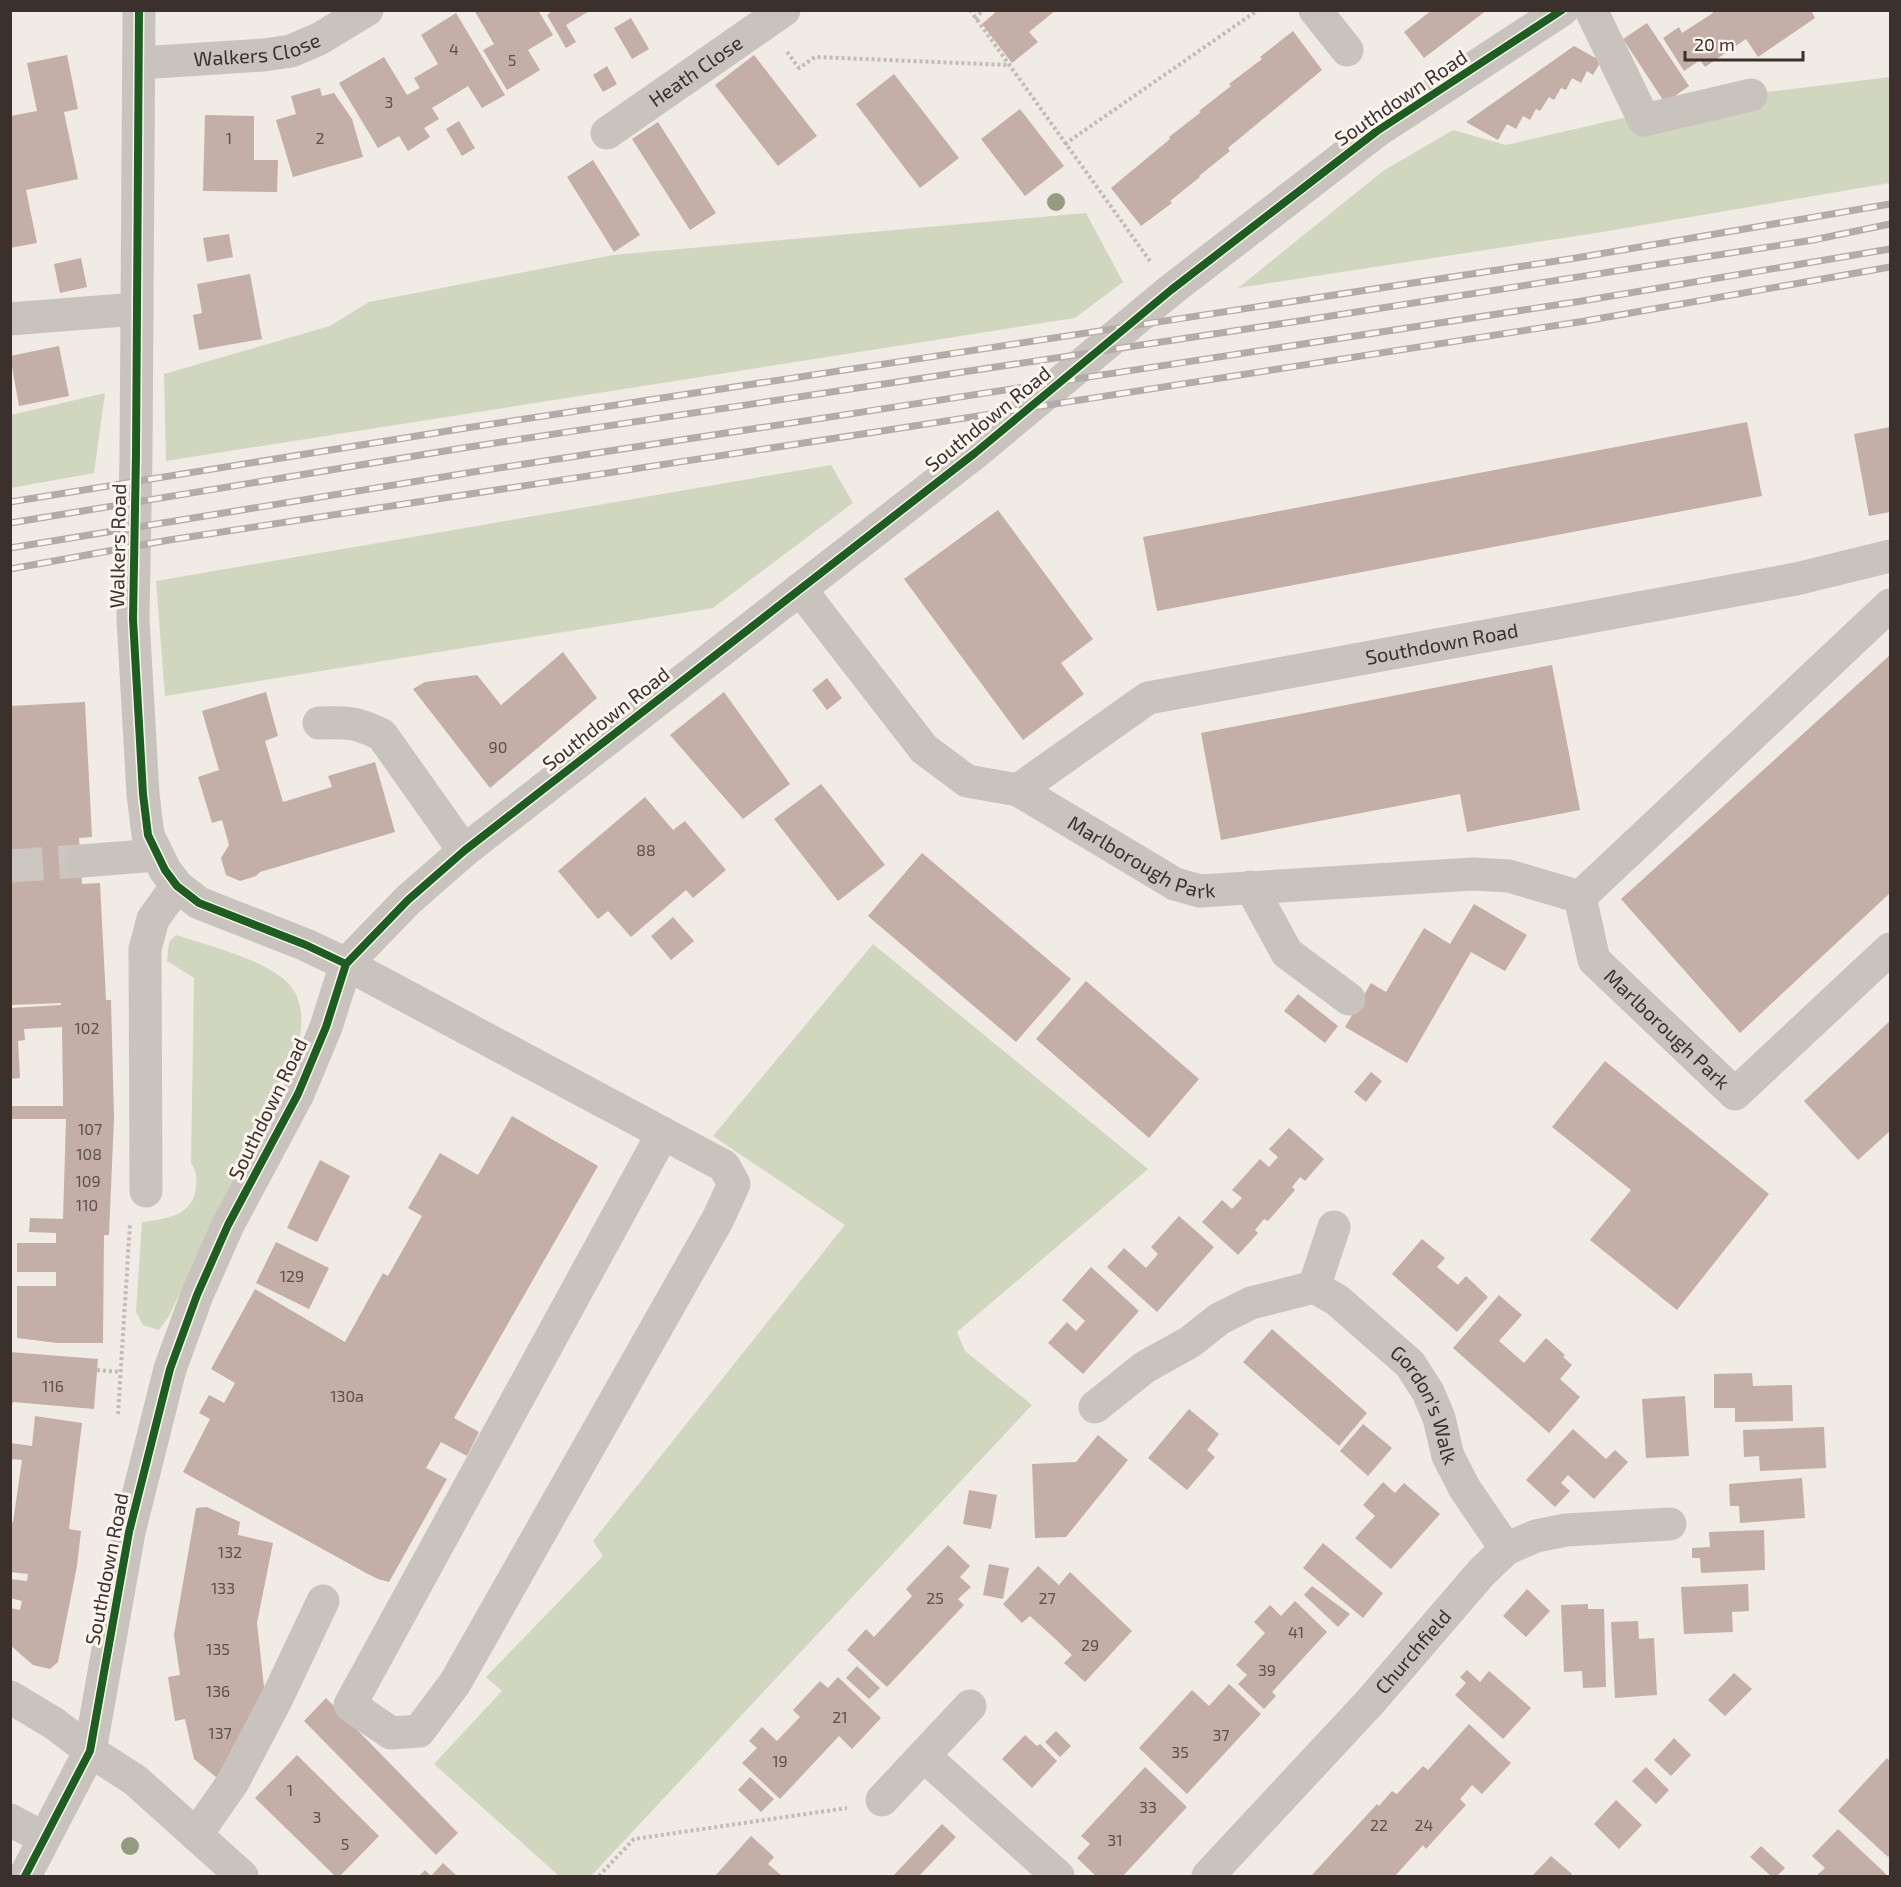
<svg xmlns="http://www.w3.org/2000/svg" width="1901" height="1887" font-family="'Exo 2',sans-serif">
	<rect width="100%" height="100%" fill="#f0ebe5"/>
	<!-- green -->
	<path fill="#d1d6bf" d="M1890,77v106l-294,50 -358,55 145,-117 70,-41 53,15 195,-45z
		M1086,213l37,69 -48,36 -909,143 -2,-87 166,-48 39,-24 244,-47z
		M105,393l-11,80 -83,15v-73z
		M831,465l22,38 -140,105 -548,88 -9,-115z
		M176,935c30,10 99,27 116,53 11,15 11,36 7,53l-130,275 -10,14 -16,-5 -7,-13 6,-90c24,-3 52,-6 54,-36 1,-8 0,-17 -5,-23l3,-185 -27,-17 2,-19z
		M873,944l275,225 -191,163 8,19 67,54 -441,471h-32l-125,-112 68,-73 -16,-14 117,-121 -10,-15 252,-316 -132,-89z"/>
	<!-- building -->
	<path fill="#c3afa7" d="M474,10h64l15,25 -25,15 12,20 -33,20 -24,-40 11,-6z
		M549,10h42l-25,15 10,17 -10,6 -19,-33 3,-2z
		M998,10h58l-27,22 9,10 -26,21 -30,-39z
		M1432,10h55l-63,48 -20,-26z
		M1711,10h100l4,8 -57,39 -12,-18 -41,28 -5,-7 -16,11 -21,-33 16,-11 3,6 31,-20z
		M456,13l49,82 -23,13 -14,-22 -36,22 7,11 -15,9 6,9 -22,14 -9,-15 -21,12 -39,-65 45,-26 23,38 13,-7 -6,-10 24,-14 -17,-29z
		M631,18l18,31 -17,10 -18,-31z
		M1647,23l42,63 -24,17 -42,-64z
		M1293,31l29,39 -94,78 2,3 -31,25 1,1 -30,24 2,2 -31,23 -30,-38 59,-49 -1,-2 32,-25 -2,-1 32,-25 -2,-2 33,-25 -2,-2z
		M1574,46l27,15 -8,14 -6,-4 -6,12 -9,-5 -6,12 -5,-2 -7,12 -5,-3 -9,14 -4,-2 -6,11 -7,-4 -7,13 -9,-5 -9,16 -32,-18z
		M67,55l11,54 -14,3 14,67 -52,11 11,53 -27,5v-132l27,-5 -10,-48z
		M754,55l63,81 -39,30 -63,-81z
		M607,66l10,18 -14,8 -10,-17z
		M894,74l65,84 -39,30 -64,-84z
		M320,88l2,8 12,-3 18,26 11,38 -70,20 -17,-57 20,-6 -5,-18z
		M1020,109l44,57 -39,30 -44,-57z
		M205,115l49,1v44h24l-1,32 -74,-1z
		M459,121l16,27 -13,8 -16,-27z
		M658,122l58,91 -26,17 -58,-91z
		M593,160l47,75 -26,17 -47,-75z
		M229,234l4,23 -26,5 -4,-24z
		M81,258l6,29 -27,6 -6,-29z
		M250,274l12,65 -63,11 -6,-35 9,-2 -5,-29z
		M59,346l10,50 -50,10 -9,-50z
		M1747,422l15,74 -605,115 -14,-74z
		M1890,427v85l-21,4 -15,-82z
		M998,510l95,129 -32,24 23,31 -61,46 -119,-161z
		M563,652l34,46 -107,90 -77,-99 12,-7 52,-7 24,30z
		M1890,655v238l-150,140 -119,-134z
		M1552,665l28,145 -113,22 -7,-38 -239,46 -20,-107z
		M827,678l15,20 -15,12 -15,-20z
		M266,692l12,44 -13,5 18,61 49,-15 -4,-11 47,-14 20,70 -135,40 -4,4 -16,5 -14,-6 -5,-17 8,-13 -7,-25 -10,3 -14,-46 21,-7 -17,-59z
		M724,692l66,92 -47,35 -73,-84z
		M85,702l7,135 -13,1 3,46 18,-1 6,117h5l3,118 -5,117h-5l-1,108h-46l-40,-5v-52h39v-14h-39v-29h39v-10l-27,-1 1,-14 33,1 3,-100h-56v-13h53v-8l-1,-71 -38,2 1,11 -7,1 2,37 -10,1v-71l51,-3v-2l-51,2v-299z
		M821,784l64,81 -47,36 -64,-82z
		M645,797l28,33 12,-9 41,49 -33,28 -7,-8 -55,47 -23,-26 -10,8 -40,-48z
		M922,853l149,126 -55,63 -148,-126z
		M1474,904l53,31 -22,36 -34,-19 -64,111 -62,-36 26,-44 15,9 38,-64 26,16z
		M673,917l21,24 -23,19 -20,-24z
		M1086,981l113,98 -50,59 -113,-99z
		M1298,994l40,32 -13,17 -41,-32z
		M1890,1021v110l-32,29 -54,-59z
		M1605,1061l164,133 -92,116 -87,-70 41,-50 -79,-63z
		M1371,1072l11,9 -16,21 -12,-10z
		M512,1116l86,50 -144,252 25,14 -12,24 -26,-14 -15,26 21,11 -58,103 -11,-3 -12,-6 -183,-101 27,-53 -11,-6 10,-18 15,8 11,-20 -24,-14 44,-80 90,53 38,-69 5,3 34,-60 -14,-8 32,-55 38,22z
		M1289,1128l35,31 -19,22 -5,-4 -8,10 3,3 -27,31 -4,-2 -9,11 3,3 -20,22 -36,-33 20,-22 10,9 10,-11 -10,-8 28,-31 9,8 9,-10 -9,-8z
		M320,1160l30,16 -33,66 -30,-14z
		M1179,1216l35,31 -57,65 -50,-45 17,-19 22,20 12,-14 -7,-7z
		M1422,1239l23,19 -8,9 21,18 8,-9 22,21 -31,35 -65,-58z
		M276,1242l53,26 -20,41 -53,-26z
		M1091,1267l48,44 -56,63 -35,-31 19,-21 9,9 9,-10 -23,-21z
		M1499,1295l23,20 -23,26 25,22 22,-25 19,17 -2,2 9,8 -12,14 20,18 -31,36 -96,-85z
		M1272,1329l95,84 -28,33 -96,-84z
		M10,1352l88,7 -4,50 -81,-7 -3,9z
		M1752,1373l1,13 39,-1 1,36 -58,1v-14h-21v-34z
		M1685,1396l4,60 -43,2 -4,-59z
		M1189,1409l30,25 -12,16 8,7 -28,33 -39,-32z
		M35,1416l47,7 -13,106 12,2 -4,35 -19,96 -8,7 -17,-4 -23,-20v-37l10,2 2,-9 -12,-3v-19l17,2 1,-7 -18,-2v-50h3l9,-62 -12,-1v-16l22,3z
		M1363,1424l29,24 -24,28 -28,-25z
		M1824,1427l2,41 -66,3 -1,-15 -15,1 -1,-27z
		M1573,1429l33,30 9,-9 13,12 -34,37 -26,-24 -7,8 9,8 -15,16 -29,-27z
		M1098,1435l30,25 -62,77 -31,1 -3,-74 44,-2z
		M1802,1478l3,40 -65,5 -1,-17h-9l-1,-22z
		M1383,1482l12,11 9,-10 36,31 -49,55 -36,-31 20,-22 -12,-11z
		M969,1490l28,5 -6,34 -28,-5z
		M207,1507l33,15 -2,13 35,8 -16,80 9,82 -39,81 -33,-27 -9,-40 -10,2 -7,-44 12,-2 -6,-40 22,-127z
		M1764,1530l1,40 -64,3 -1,-15h-8v-10l18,-1 -1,-15z
		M1323,1543l60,50 -20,25 -60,-50z
		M948,1545l22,21 -10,11 11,10 -13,12 6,6 -77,82 -40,-37 19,-21 8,8 38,-41 -6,-7z
		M989,1564l20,4 -6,31 -20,-4z
		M1038,1566l21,19 11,-13 62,59 -47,51 -21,-19 8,-8 -21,-20 -21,-19 -8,7 -19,-19z
		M1748,1584l1,27 -17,1 1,20 -49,2 -3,-47z
		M1312,1586l38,28 -12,13 -34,-32z
		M1527,1589l23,22 -24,26 -23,-21z
		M1295,1601l32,31 -55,60 4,4 -12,13 -26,-25 9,-9 -11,-10 29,-32 -11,-11 16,-17 11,11z
		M1588,1604v5h16l2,78 -23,1 -1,-17 -18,1 -3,-67z
		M1638,1621l1,18 15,-1 3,57 -42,3 -4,-76z
		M857,1666l23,22 -11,11 -23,-21z
		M1467,1670l13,12 9,-11 42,37 -28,31 -48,-44 11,-12 -6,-6z
		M1734,1673l18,16 -27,27 -17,-16z
		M838,1677l43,41 -29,31 -13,-13 -59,63 -38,-36 15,-15 -8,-7 13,-14 15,14 23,-24 -7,-7 27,-29 8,7z
		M1229,1684l32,30 -74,80 -48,-46 53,-58 17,16z
		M326,1698l132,135 -22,22 -132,-134z
		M1469,1724l42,39 -29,31 -10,-9 -12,14 6,6 -40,44 -3,-4 -28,31h-84l66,-72 2,2 13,-15 5,3 26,-28 5,4z
		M1056,1731l15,15 -11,11 -15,-15z
		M1025,1735l12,11 3,-2 17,17 -25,27 -30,-29z
		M1674,1738l17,17 -20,21 -17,-16z
		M297,1755l82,81 -39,40h-5l-80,-78z
		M1887,1758l3,3v94l-2,2 -50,-46z
		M1145,1767l42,40 -64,69h-27l-19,-18 13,-14 -9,-8z
		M1646,1767l23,23 -13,14 -24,-23z
		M750,1777l24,22 -13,13 -23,-22z
		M1616,1800l26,25 -23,24 -25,-25z
		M942,1824l14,13 -37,39h-24l-1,-1z
		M1838,1829l48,45 -2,2h-68l9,-8 -13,-12z
		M751,1836l23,21 -6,7 14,12h-67z
		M1761,1846l24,22 -8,8h-6l-21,-19z
		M1551,1856l21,18 -2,2h-38z
		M443,1863l14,13h-38l6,-6 6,6z"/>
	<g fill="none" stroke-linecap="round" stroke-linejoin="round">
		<!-- minor-tunnel -->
		<path stroke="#ccc6c0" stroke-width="33" stroke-dasharray="33 16" stroke-linecap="butt" d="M10,866l71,-5"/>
		<!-- path -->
		<path stroke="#c2bbb6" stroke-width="4" stroke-dasharray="3 3" stroke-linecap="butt" d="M970,10l180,251
			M975,19l8,-9
			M787,52l12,16 16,-11 192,8
			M1065,144l193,-134
			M97,1370l24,2
			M118,1414l12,-190
			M599,1876l35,-37 213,-31"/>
		<!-- minor -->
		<g stroke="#c9c3be" stroke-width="33">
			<path d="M139,10l-3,445 -3,164 10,175 5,41 17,35 12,16 22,17 107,42 40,19 378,202 10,18 -16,35 -263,464 -36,48 -28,2 -41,-28 313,-572"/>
			<path d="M1315,10l32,40"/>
			<path d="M1591,10l53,110 107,-25"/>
			<path id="s1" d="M140,63l124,-8 27,-4 28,-12 48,-29"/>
			<path id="s2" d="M607,133l177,-123"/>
			<path d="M10,319l126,-10"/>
			<path id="s3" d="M800,589l124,160 43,32 51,9 157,94 25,7 273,-17 36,2 71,21"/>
			<path d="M319,723c28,-1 38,-1 63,12l82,116"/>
			<path id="s4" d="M1018,790l130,-92 648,-119 94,-23"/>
			<path d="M81,861l76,-6"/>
			<path d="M1251,887l36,66 62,46"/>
			<path id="s5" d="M1580,897l14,63 141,134 155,-145"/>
			<path d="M1580,897l310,-292"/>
			<path d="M146,1191l-1,-242 8,-30 24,-33"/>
			<path d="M1314,1287l20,-60"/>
			<path id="s6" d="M1095,1407l50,-40 45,-25 29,-23 32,-16 63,-16 23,13 73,64 18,28 11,26 9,38 17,33 41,60"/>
			<path d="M10,1697l45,27 35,27 45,29 107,96"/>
			<path d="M924,1756l134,120"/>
			<path d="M882,1800l88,-94"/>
			<path d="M10,1820l34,18"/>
			<path d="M196,1835l37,-53 45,-86 45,-95"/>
			<path d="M25,1876l65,-125 39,-219 41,-163 27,-74 31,-70 70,-131 28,-67 20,-63 62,-64 56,-49 511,-398 196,-163 206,-159 185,-121"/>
			<path id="s7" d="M1208,1876l163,-175 110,-128 25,-24 30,-13 30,-6 104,-6"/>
		</g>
		<defs>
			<path id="rail" d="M10,502l456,-74 1110,-170 314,-54
				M10,523l459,-76 830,-126 514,-81 77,-16
				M10,548l463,-76 1109,-171 308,-52
				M10,569l159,-29 700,-107 716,-112 305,-54"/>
		</defs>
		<!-- rail casing -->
		<use href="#rail" stroke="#b1aca8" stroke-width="7"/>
		<!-- rail -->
		<use href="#rail" stroke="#fbf5ee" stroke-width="4.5" stroke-dasharray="14" stroke-linecap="butt"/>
		<defs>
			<path id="cycleway" d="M139,10l-3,445 -3,164 10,175 5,41 17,35 12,16 22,17 107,42 40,19
				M25,1876l65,-125 39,-219 41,-163 27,-74 31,-70 70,-131 28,-67 20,-63 62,-64 56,-49 511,-398 196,-163 206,-159 185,-121"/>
		</defs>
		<!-- cycleway casing -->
		<use href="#cycleway" stroke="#fbf5ee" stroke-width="11"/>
		<!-- cycleway -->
		<use href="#cycleway" stroke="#1b5e20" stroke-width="8"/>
	</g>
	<!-- trees -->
	<g fill="#959b80">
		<circle cx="1056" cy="202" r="9"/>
		<circle cx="130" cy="1846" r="9"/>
	</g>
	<g text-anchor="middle" stroke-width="6" stroke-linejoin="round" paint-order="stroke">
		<!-- number labels -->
		<g font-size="16" fill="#5d504a">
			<text x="454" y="55">4</text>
			<text x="512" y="66">5</text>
			<text x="389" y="108">3</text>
			<text x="229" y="144">1</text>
			<text x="320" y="144">2</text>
			<text x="498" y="753">90</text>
			<text x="646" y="856">88</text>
			<text x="87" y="1034">102</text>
			<text x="90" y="1135">107</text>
			<text x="89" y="1160">108</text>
			<text x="88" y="1187">109</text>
			<text x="87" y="1211">110</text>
			<text x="292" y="1282">129</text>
			<text x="53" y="1392">116</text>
			<text x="347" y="1402">130a</text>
			<text x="230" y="1558">132</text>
			<text x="223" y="1594">133</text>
			<text x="935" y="1604">25</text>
			<text x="1047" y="1604">27</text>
			<text x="1296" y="1638">41</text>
			<text x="1090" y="1651">29</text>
			<text x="218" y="1655">135</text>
			<text x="1267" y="1676">39</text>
			<text x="218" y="1697">136</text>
			<text x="840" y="1723">21</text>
			<text x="220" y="1739">137</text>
			<text x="1221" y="1741">37</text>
			<text x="1180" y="1758">35</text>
			<text x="780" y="1767">19</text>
			<text x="290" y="1796">1</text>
			<text x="1148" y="1813">33</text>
			<text x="317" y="1823">3</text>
			<text x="1379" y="1831">22</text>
			<text x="1424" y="1831">24</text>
			<text x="1115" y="1846">31</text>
			<text x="345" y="1850">5</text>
		</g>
		<!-- street labels -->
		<g font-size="20" fill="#3b302b" stroke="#fbf5ee">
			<text dy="7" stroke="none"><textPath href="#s1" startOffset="118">Walkers Close</textPath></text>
			<text dy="7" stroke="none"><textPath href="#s2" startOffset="108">Heath Close</textPath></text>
			<text transform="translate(1401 98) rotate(-34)" y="7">Southdown Road</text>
			<text transform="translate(988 419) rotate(-39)" y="7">Southdown Road</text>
			<text transform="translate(118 546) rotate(-89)" y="7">Walkers Road</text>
			<text dy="7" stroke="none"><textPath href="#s4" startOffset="458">Southdown Road</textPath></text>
			<text transform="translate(606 719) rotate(-38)" y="7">Southdown Road</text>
			<text dy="7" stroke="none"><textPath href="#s3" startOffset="450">Marlborough Park</textPath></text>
			<text dy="7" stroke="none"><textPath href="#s5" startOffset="165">Marlborough Park</textPath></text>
			<text transform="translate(268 1109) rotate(-64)" y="7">Southdown Road</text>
			<text dy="7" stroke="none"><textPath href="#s6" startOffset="420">Gordon's Walk</textPath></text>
			<text transform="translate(107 1569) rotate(-79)" y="7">Southdown Road</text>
			<text dy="7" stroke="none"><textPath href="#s7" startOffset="304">Churchfield</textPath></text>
		</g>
	</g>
	<!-- border -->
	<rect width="1901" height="1887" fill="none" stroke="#3b302b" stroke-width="24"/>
	<!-- scale -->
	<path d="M1685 51v9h118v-9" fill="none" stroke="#3b302b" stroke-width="3"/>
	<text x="1694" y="51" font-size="18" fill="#3b302b" stroke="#fbf5ee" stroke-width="4.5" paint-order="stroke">20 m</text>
</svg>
